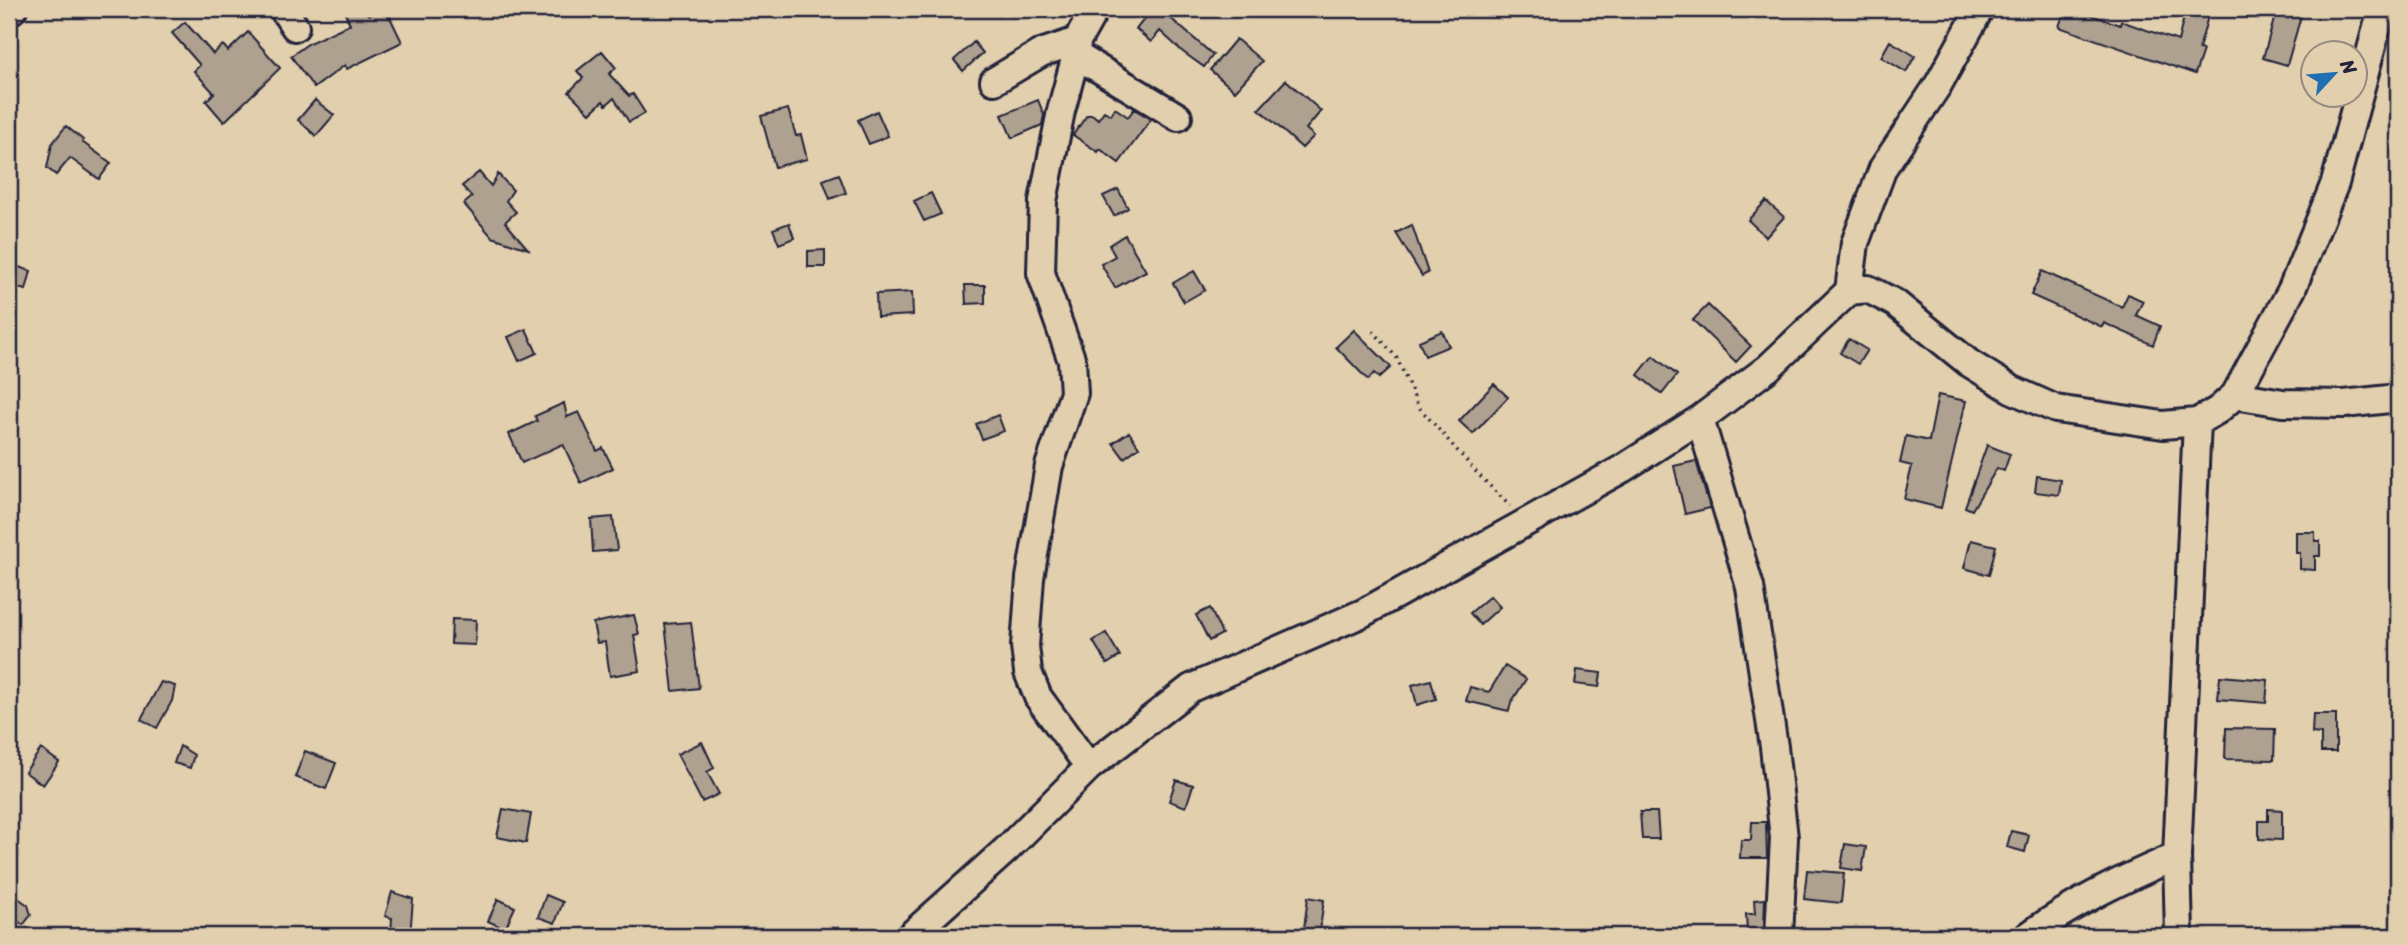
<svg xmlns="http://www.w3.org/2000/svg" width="2407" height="945" font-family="Sriracha,sans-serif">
	<rect width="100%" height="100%" fill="#e1cfad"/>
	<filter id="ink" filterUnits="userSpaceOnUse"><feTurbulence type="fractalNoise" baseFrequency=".0143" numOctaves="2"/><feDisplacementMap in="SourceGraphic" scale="14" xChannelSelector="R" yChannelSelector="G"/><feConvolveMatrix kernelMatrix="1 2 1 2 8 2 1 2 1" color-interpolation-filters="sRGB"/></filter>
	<g filter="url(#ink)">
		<!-- building -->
		<path fill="#afa18f" stroke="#22223b" stroke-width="2" d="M343,9h19l7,6 17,-6 16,33 -55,27 -2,-4 -31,23 -23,-32 18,-13 41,-19z
			M1153,9h7l53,46 -9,12 -21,-15 -23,-21 -9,11 -15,-13z
			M2065,9h9l46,16 1,-4 57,20 8,-32h24l-11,40 4,1 -8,24 -136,-47z
			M2277,9h26l-16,56 -24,-7z
			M185,22l28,32 10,-9 5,6 20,-19 32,36 -56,54 -18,-21 8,-8 -20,-22 6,-6 -28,-32z
			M1236,39l26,22 -27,30 -25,-21z
			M1890,41l25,15 -9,16 -25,-15z
			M974,42l9,11 -20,18 -9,-11z
			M602,51l14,17 -7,6 20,22 4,-2 12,19 -16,9 -15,-24 -8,7 -3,-4 -13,12 -21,-21 14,-14 -6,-7z
			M1286,80l35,31 -15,18 8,7 -12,12 -43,-39z
			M315,100l19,15 -18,21 -18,-16z
			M1038,100l6,15 -2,10 -30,13 -10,-23z
			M1115,108l13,9 6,-8 17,10 -32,44 -19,-14 -2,3 -25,-17 14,-20h6l5,4 6,-8 7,4z
			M788,109l8,27 5,-1 6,24 -32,8 -14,-51z
			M877,111l11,25 -19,8 -11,-24z
			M66,126l17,14 -1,2 29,21 -12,16 -29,-21 -14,17 -9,-7 5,-24z
			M479,172l12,14 7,-12 15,16 -7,11 10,11 -11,10 23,27 -36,-12 -28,-33 8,-7 -10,-11z
			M839,174l7,19 -16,6 -7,-19z
			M1118,189l10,19 -14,8 -11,-20z
			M931,193l10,21 -17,7 -10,-20z
			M1766,201l18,16 -18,20 -18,-17z
			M789,223l5,15 -15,6 -6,-15z
			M1412,225l16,48 -6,3 -26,-43z
			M1125,235l21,36 -31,17 -14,-24 14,-8 -6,-11z
			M825,250v17h-17v-16z
			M9,264l22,7 -5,19 -17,-4z
			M1194,271l11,19 -21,12 -11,-19z
			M2042,271l80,36 6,-13 15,7 -7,14 24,11 -7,19 -49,-22 -2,4 -71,-32z
			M965,285h20v18l-19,1z
			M912,292l1,23 -36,2 -1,-23z
			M1708,305l43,41 -15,16 -43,-42z
			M526,329l11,24 -18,8 -11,-24z
			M1354,330l37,37 -12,11 -5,-5 -6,7 -32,-33z
			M1442,331l7,15 -24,10 -6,-15z
			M1849,339l18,11 -9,14 -18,-11z
			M1653,356l24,19 -15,19 -24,-19z
			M1494,384l14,13 -35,37 -14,-13z
			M1938,395l28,6 -25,107 -37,-9 8,-33 -12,-3 6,-27 23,5z
			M564,403l3,14 12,-5 18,39 6,-3 10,20 -32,15 -18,-39 -41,19 -13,-29 28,-13 -2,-5z
			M998,415l6,16 -22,8 -6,-15z
			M1129,432l10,15 -15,11 -11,-15z
			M1987,445l23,9 -6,17 -7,-3 -25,42 -7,-3z
			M1696,461l14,47 -25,6 -11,-48z
			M2037,476l24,4 -2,15 -24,-3z
			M613,517l4,33 -24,2 -2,-33z
			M2296,532h19v9h5v15h-5v14l-15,-1v-16h-4z
			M1971,540l25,6 -7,29 -25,-7z
			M1490,596l10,11 -20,18 -10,-12z
			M1210,608l12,26 -13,7 -13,-26z
			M634,615l5,19 -5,1 6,36 -30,5 -5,-34 -8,1 -4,-20z
			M452,619l24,1 -1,25 -24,-1z
			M691,622l8,66 -26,3 -8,-67z
			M1106,633l14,23 -13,8 -14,-23z
			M1505,666l21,13 -15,24 -2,8 -43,-10 4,-14 19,5z
			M1577,670l24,3 -2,14 -24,-3z
			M2220,676l48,4 -2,23 -48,-4z
			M1431,680l5,19 -19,6 -5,-20z
			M161,682l14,4 -3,15 -15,27 -16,-9z
			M2313,714h23v38h-15v-18l-9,-1z
			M2226,728l49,1 -1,31 -49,-1z
			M702,742l12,26 -7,4 12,22 -17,8 -25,-48z
			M180,746l14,9 -4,13 -16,-5z
			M41,749l18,13 -16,23 -18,-13z
			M305,751l31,12 -10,26 -31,-12z
			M1176,780l17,5 -7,22 -17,-6z
			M503,809l28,5 -5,29 -29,-6z
			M2268,809l14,1v30l-23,-1v-18h9z
			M1640,812h17l2,27h-17z
			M1752,822h14l1,36h-27l1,-18h10z
			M2011,831l18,4 -4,17 -18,-5z
			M1845,844l21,3 -4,24 -21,-3z
			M1807,870l37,3 -3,30 -37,-4z
			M392,892l21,7 -3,37h-19l1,-18 -7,-2z
			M546,895l17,7 -8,21 -17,-6z
			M1308,897l16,3 -5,36h-16z
			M18,898l10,7 3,10 -8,10 -14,-11v-4z
			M498,899l17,8 -10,22 -17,-8z
			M1765,899l-1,29 -17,2 -1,-16h9l-1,-14z"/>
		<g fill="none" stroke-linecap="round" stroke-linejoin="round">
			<defs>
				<path id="minor" d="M283,9l12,18
					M9,12l4,-3
					M1076,55l102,62
					M994,81l47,-28 36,-12
					M1849,291l6,-48 28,-75 55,-83 42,-76
					M2235,395l48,8 61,1 54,-6
					M1700,419l50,168 24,160 10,91 -5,98
					M1089,767l-51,-70 -10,-25 -3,-26 5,-68 19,-112 25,-73 -2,-32 -31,-88 2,-72 18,-90 15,-56 1,-14 18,-32
					M910,936l97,-87 82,-82 102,-79 172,-75 259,-144 78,-50 68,-51 81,-77 19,-2 27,14 74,60 42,26 45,20 107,16 34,-3 21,-12 17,-15 57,-106 43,-106 47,-174
					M2028,936c46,-34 97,-58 149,-80
					M2179,936l-2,-80 20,-434"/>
			</defs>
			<!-- minor casing -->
			<use href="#minor" stroke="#22223b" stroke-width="32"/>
			<!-- path -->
			<path stroke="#22223b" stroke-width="3.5" stroke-dasharray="2 5" stroke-linecap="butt" d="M1373,331l24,27 21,48 60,68 32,32"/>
			<!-- minor -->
			<use href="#minor" stroke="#e1cfad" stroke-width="26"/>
		</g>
	</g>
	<!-- margin -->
	<rect width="2407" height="945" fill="none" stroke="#e1cfad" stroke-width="35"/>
	<rect x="18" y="18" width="2372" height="910" fill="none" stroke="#22223b" stroke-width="2.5" filter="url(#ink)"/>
	<!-- north arrow -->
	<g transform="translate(2334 74) rotate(64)"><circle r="33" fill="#e1cfad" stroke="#958a7f" stroke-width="2"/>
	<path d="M0-5L12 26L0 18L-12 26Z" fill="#1f6fb2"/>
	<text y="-10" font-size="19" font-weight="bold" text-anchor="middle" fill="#22223b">N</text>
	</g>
</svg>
